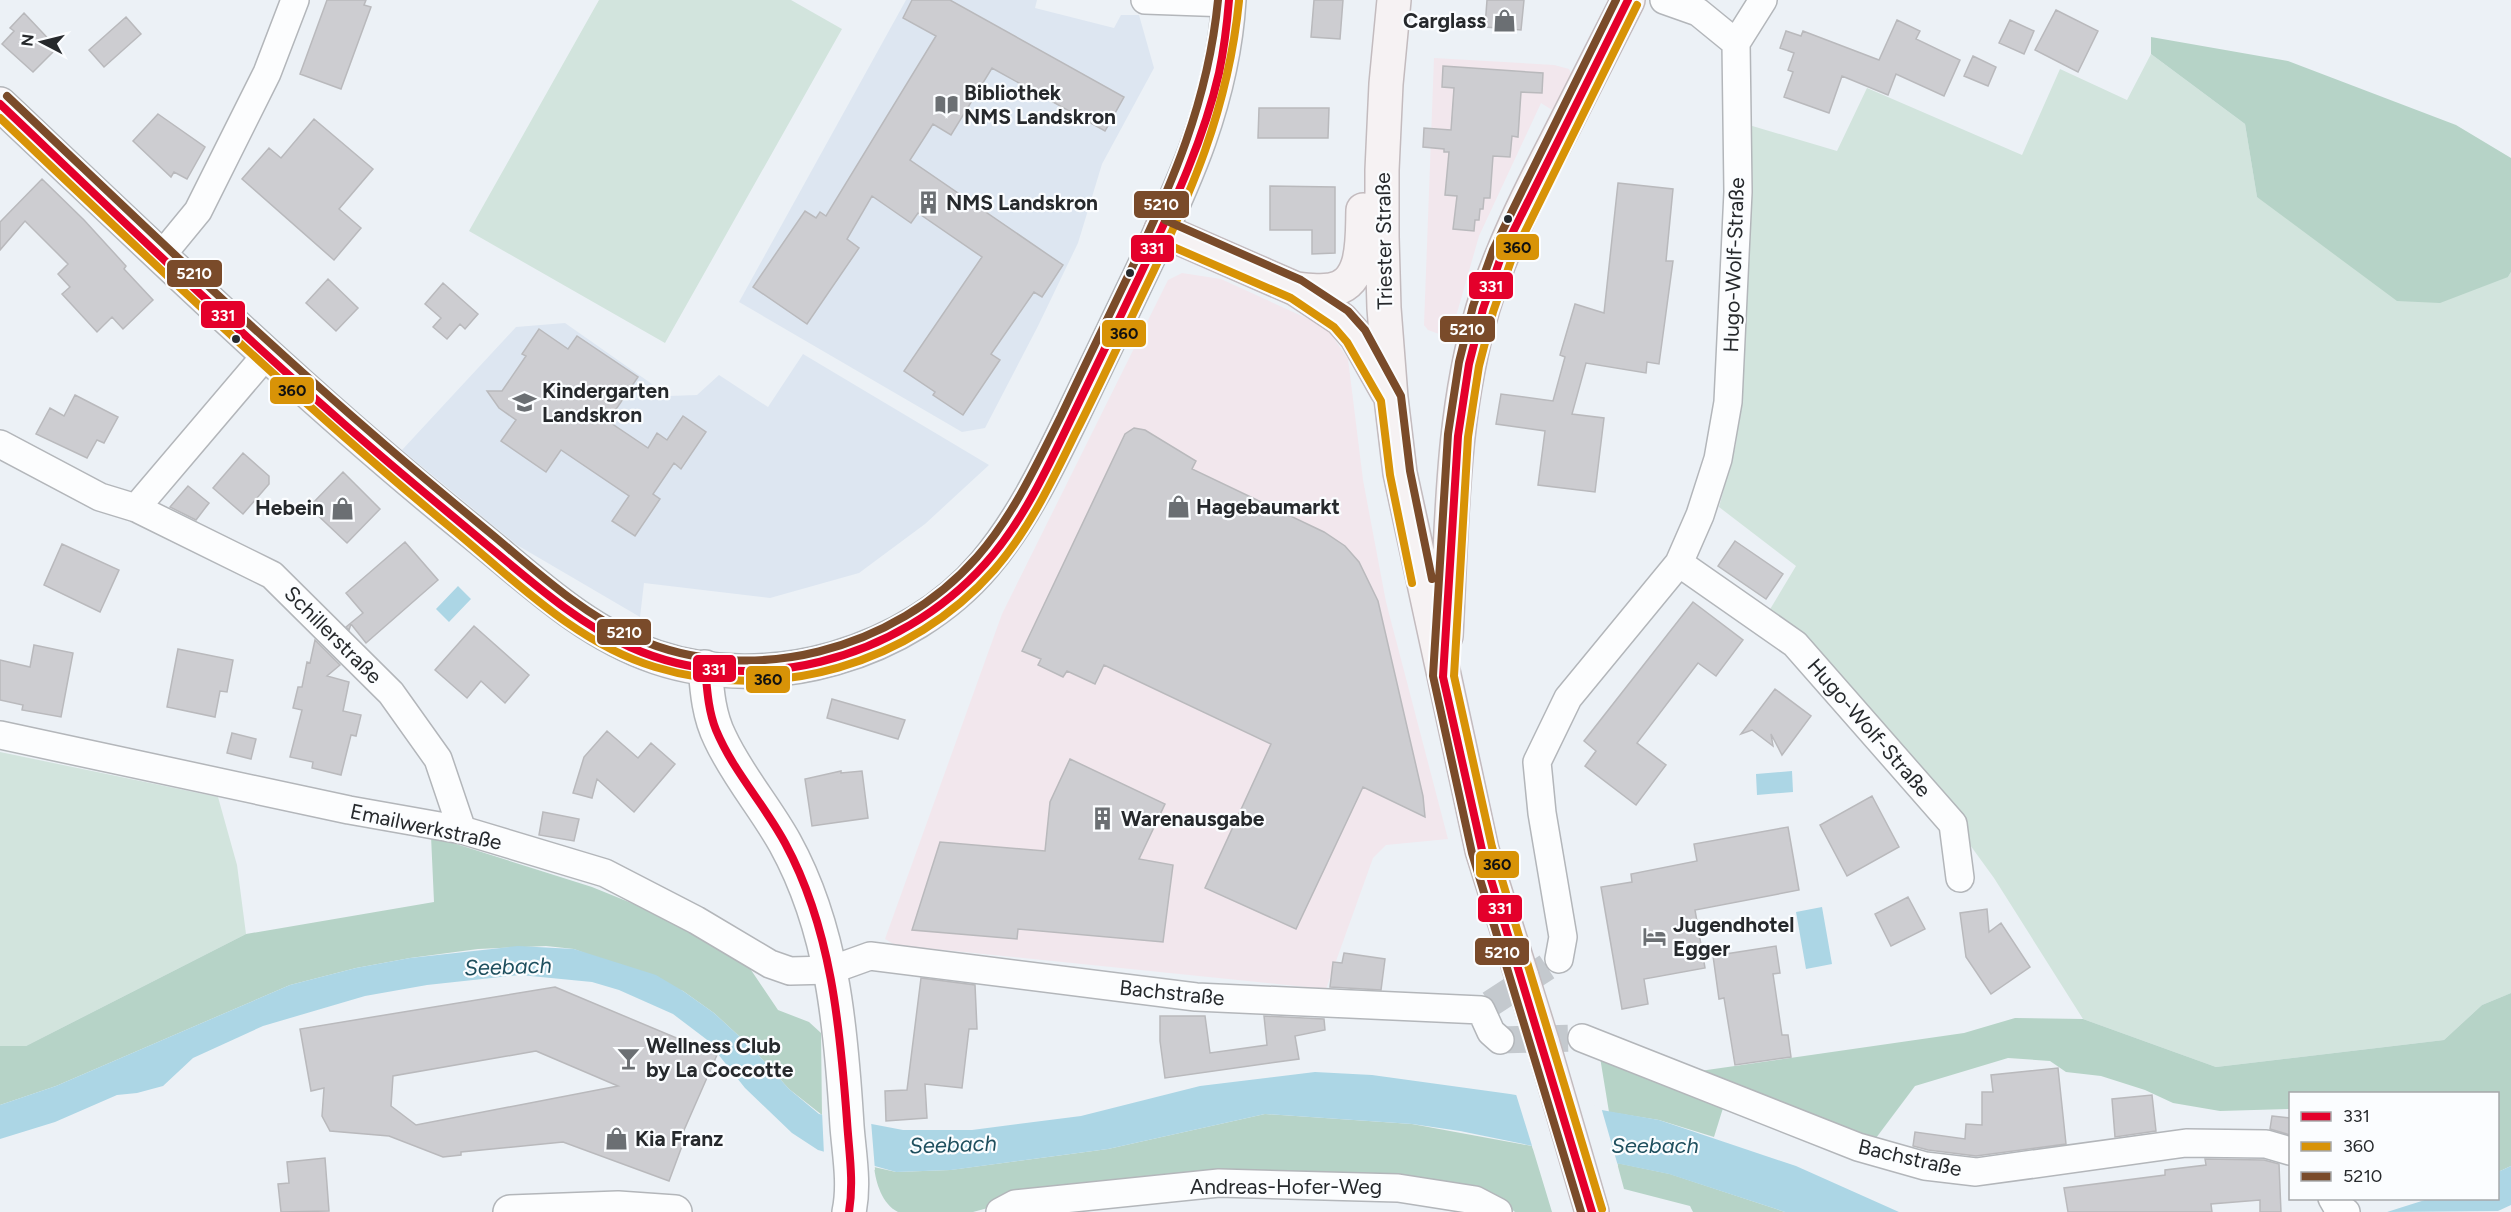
<svg xmlns="http://www.w3.org/2000/svg" width="2511" height="1212" font-family="Figtree,sans-serif">
	<rect width="100%" height="100%" fill="#ecf1f6"/>
	<!-- commercial -->
	<path fill="#f2e7ed" d="M1434,58l120,7 15,4 3,7 -13,29 -7,5 -11,-7 -62,133 -26,91 -3,6 -11,1 -11,-4 -4,-5z
		M1182,273l39,6 105,48 22,32 15,121 23,122 62,237 -62,6 -13,13 -47,131 -431,-44 -10,-6 117,-325 166,-334z"/>
	<!-- built -->
	<path fill="#dde6f1" d="M906,0h131l-2,8 79,20 7,-13h18l15,53 -52,96 -24,79 -40,83 -53,102 -23,4 -223,-130z
		M565,323l104,73 28,-1 22,-20 49,32 35,-53 186,111 -64,59 -66,49 -89,25 -126,-15 -4,34 -123,-72 -115,-95 114,-123z"/>
	<!-- green -->
	<path fill="#d2e4dd" d="M599,0h192l51,29 -177,314 -196,-112z
		M2151,54l94,70 12,73 251,80 3,-5v721l-29,12 -38,35 -228,27 -133,-48 -89,-141 -61,-84 -164,-183 27,-45 -77,-59 17,-63 5,-73 8,-246 88,26 30,-63 155,67 38,-86 67,31z
		M0,752l218,45 19,68 9,69 -220,112h-26z"/>
	<!-- forest -->
	<path fill="#b6d3c7" d="M2151,37l137,24 168,64 55,33v114l-3,5 -68,26 -43,-2 -140,-104 -12,-73 -94,-70z
		M431,836l161,51 64,26 60,30 33,24 29,43 31,12 12,11 1,82 -33,-26 -37,-41 -38,-35 -31,-22 -109,-42 -28,-3 -68,3 -68,9 -54,10 -66,17 -234,101 -56,19v-59h26l220,-112 188,-32z
		M2511,993v173l-13,6v-78h-208v15l-70,2 -47,-8 -28,-13 -44,-14 -35,-4 -16,-11 -42,-3 -93,28 -39,52 -35,-3 -113,-43 -14,45 -55,-17 -50,-8 -11,-67 81,29 285,-41 51,-15 68,1 133,48 228,-27 38,-35z
		M1265,1114l147,10 120,22 20,66h-37l-13,-11 -128,-26 -48,-3h-139l-163,26 -51,14h-75c-16,-8 -22,-29 -24,-45l22,5 54,-2 158,-21z
		M1617,1163l53,11 115,38h-92l-3,-6 -66,-17z"/>
	<!-- water -->
	<path fill="#acd6e5" d="M458,586l13,13 -22,23 -13,-13z
		M1792,771l1,21 -36,3 -1,-21z
		M1822,907l10,57 -26,5 -10,-57z
		M518,946l56,3 82,26 27,16 31,22 38,35 37,41 30,25 84,16h69l109,-14 119,-30 115,-14 57,3 138,19 149,26 137,46 103,46h-114l-116,-38 -209,-43 -48,-7 -147,-10 -157,35 -157,21 -55,2 -78,-22 -26,-17 -47,-45 -39,-49 -33,-25 -54,-24 -27,-8 -72,-7 -93,10 -62,11 -102,30 -70,32 -30,28 -26,7 -20,2 -62,27 -55,17v-34l56,-19 234,-101 66,-17 54,-10z
		M2511,1166v39l-13,6 -111,1 41,-13 70,-1v-26z"/>
	<!-- pier -->
	<path fill="#ecf1f6" d="M1515,1091l86,16 17,59 -85,-17z
		M822,1111l49,10 4,49 -51,-15z"/>
	<!-- building -->
	<path fill="#cdcdd1" stroke="#b9b9bc" stroke-width="1.5" fill-rule="evenodd" d="M327,0h39l-2,5 7,2 -30,82 -41,-15z
		M912,0h38l174,97 -19,34 -113,-63 -41,67 -18,-11 -23,36 153,105 -21,32 -8,-5 -43,62 9,6 -37,55 -30,-20 2,-3 -31,-21 78,-114 -64,-44 -7,10 -39,-27 -25,43 12,9 -52,76 -54,-37 52,-76 11,7 4,-6 6,4 110,-180 -33,-18z
		M1314,0h29l-3,39 -29,-2z
		M1487,0h37l-3,30 -36,-3z
		M2056,10l42,21 -20,41 -43,-22z
		M24,13l33,35 -24,24 -31,-28 12,-13 -4,-3z
		M126,17l15,17 -37,33 -15,-17z
		M1897,20l23,11 -4,8 44,21 -16,36 -48,-22 -8,21 -46,-19 -13,37 -45,-16 9,-25 -5,-2 6,-17 -14,-5 6,-17 15,5 2,-5 76,29z
		M2010,20l24,11 -10,23 -25,-11z
		M1973,56l23,11 -8,19 -24,-10z
		M1443,66l100,7 -1,20 -21,-1 -3,45 -6,-1 -2,21 -17,-1 -3,42h-6l-1,11h-3l-1,11h-4l-1,11 -21,-2 4,-33 -12,-1 4,-43h-5v-3l-21,-2 1,-19 27,2 3,-42 -12,-1z
		M1259,108h70l-1,30h-70z
		M158,114l47,33 -18,32 -13,-7 -3,5 -38,-36z
		M314,119l59,50 -34,40 22,19 -27,32 -92,-81 27,-31 12,10z
		M42,179l42,41 42,46 -2,3 29,31 -30,29 -11,-12 -15,15 -35,-38 8,-7 -12,-13 10,-10 -43,-43 -25,29v-28z
		M1618,183l55,6 -7,72h7l-14,103 -12,-2 -1,11 -60,-10 -14,51 32,4 -9,74 -57,-7 7,-54 -49,-7 5,-30 52,7 12,-44 -5,-2 15,-51 29,9z
		M1270,186l65,1v66l-23,1v-24h-42z
		M328,279l30,29 -22,23 -30,-28z
		M443,283l35,31 -13,15 -5,-5 -13,15 -14,-12 8,-9 -16,-14z
		M539,329l29,20 9,-13 61,41 -30,44 40,27 9,-15 10,7 16,-24 23,16 -25,37 -7,-6 -21,31 7,5 -25,37 -23,-15 17,-25 -68,-46 -15,22 -45,-31 15,-21 -17,-12 -12,-17h15l24,-35 -4,-2z
		M75,395l43,22 -14,26 -7,-3 -10,18 -51,-24 14,-26 14,8z
		M1134,428l11,2 51,31 -4,8 132,63 21,14 14,16 19,39 45,195 2,21 -62,-30 -67,142 -91,-41 66,-144 -167,-79 -9,19 -28,-13 -4,6 -25,-12 3,-6 -19,-8 103,-217z
		M243,453l26,23v8l-26,30 -30,-26z
		M343,472l37,37 -33,34 -38,-36z
		M188,486l21,17 -13,17 -26,-13z
		M1735,541l48,33 -17,25 -48,-33z
		M405,542l33,38 -72,63 -15,-19 -2,6 -3,-3 17,-14 -17,-20z
		M62,544l57,26 -19,42 -56,-27z
		M1693,602l50,38 -27,36 -18,-13 -61,80 29,22 -30,40 -51,-39 11,-15 -12,-10z
		M474,626l55,49 -24,28 -24,-22 -14,17 -32,-28z
		M315,640l25,25 -13,11 22,6 -6,29 18,4 -5,21 -5,-1 -10,40 -29,-7 1,-6 -23,-5 12,-47 -9,-2 5,-21h4l5,-25 3,1z
		M34,645l39,8 -12,64 -39,-7 1,-5 -23,-5v-40l30,7z
		M178,649l55,11 -6,32 -7,-1 -5,26 -48,-10z
		M1775,689l36,27 -29,39 -11,-21 2,12 -21,-16 -11,4z
		M832,699l73,21 -7,19 -71,-21z
		M607,731l31,27 13,-15 24,21 -41,48 -37,-33 -5,19 -19,-5 11,-36z
		M232,733l24,6 -5,20 -24,-6z
		M1070,759l95,45 -26,55 34,6 -10,77 -145,-13 -1,10 -105,-9 28,-88 105,9 5,-49z
		M841,771v2l21,-2 6,47 -56,8 -7,-47z
		M1872,796l27,51 -52,29 -27,-51z
		M543,812l36,7 -5,22 -35,-6z
		M1788,827l11,63 -104,20 10,58 -61,11 4,25 -26,5 -21,-122 31,-5 -1,-8 66,-13 -3,-17z
		M1908,897l17,32 -34,17 -16,-32z
		M1987,909l2,23 12,-9 29,44 -39,27 -25,-37 -6,-44z
		M1776,946l4,27 -7,1 9,61h6l3,22 -56,8 -11,-67 -5,1 -6,-43z
		M1344,953l41,6 -4,31 -51,-3 3,-25 9,1z
		M921,978l54,7 2,44h-8l-7,59 -37,-4 2,34 -41,3 -1,-30 22,-1z
		M555,987l162,68 -36,82 4,1 -16,43 -106,-39 -102,10v3l-18,2 -54,-21 -59,-5 -8,-15 2,-28 -13,3 -11,-62zM536,1051l82,35 -202,39 -25,-19 2,-30z
		M1160,1016h45l5,37 57,-8 -3,-29 60,3 1,11 -30,6 4,23 -134,19 -5,-37z
		M2058,1068l8,76 -90,12 -48,-6 -15,-4 2,-14 50,7 1,-15 16,1v-33h11l-2,-17z
		M2152,1095l4,36 -41,6 -3,-38z
		M2272,1116l18,2v17l-20,-6z
		M325,1158l4,53 -48,1 -3,-28 11,-1 -2,-21z
		M2205,1159l59,1 15,4 2,48h-21v-12l-49,4 1,8h-144l-4,-24 101,-13v-5l41,-5z"/>
	<g fill="none" stroke-linecap="round" stroke-linejoin="round">
		<!-- minor-tunnel -->
		<path stroke="#c4c9ce" stroke-width="27" stroke-dasharray="27 14" stroke-linecap="butt" d="M1490,1004l69,-45
			M1500,1040l82,-2"/>
		<defs>
			<path id="minor" d="M1145,0l84,3
				M1736,43l27,-43
				M161,256l37,-45 69,-138 28,-73
				M0,444l100,53 36,11 136,67 119,118 47,66 24,71
				M136,508l130,-153
				M1679,563l116,81 158,180 7,54
				M0,735l349,75 113,20 143,43 91,47 74,44 20,7 41,-1 39,-14 326,41 285,13 10,22 9,8
				M1559,959l4,-22 -21,-124 -5,-51 31,-64 111,-135 21,-48 18,-56 10,-57 10,-210 -2,-149 -38,-31 -34,-12
				M1582,1038l276,109 67,19 51,6 210,-29 80,1 24,7
				M2332,1198l4,7 10,7
				M1000,1212l15,-8 204,-21 179,5 77,12 23,12"/>
			<path id="tertiary" d="M705,667c2,25 4,49 15,71 17,37 45,69 65,105 48,87 56,185 62,283 2,27 8,58 2,86
				M510,1212l108,-4 57,4"/>
			<path id="secondary" d="M0,104c153,144 303,291 466,423 60,48 116,105 190,130 112,38 253,-3 329,-93 35,-41 61,-94 85,-143 24,-50 48,-100 72,-150 43,-89 81,-171 87,-271"/>
			<path id="primary" d="M1394,0l-8,84 -4,86v67l2,71 7,90 9,75 82,377 40,127
				M1161,230l135,59 45,30 15,17 31,55
				M1296,289c11,1 23,3 34,1 36,-5 32,-52 33,-80
				M1446,636c6,-109 5,-222 37,-328 18,-58 45,-112 73,-166 24,-48 48,-95 72,-142
				M1542,1041l50,171"/>
		</defs>
		<!-- minor casing -->
		<use href="#minor" stroke="#b3b6ba" stroke-width="30"/>
		<!-- tertiary casing -->
		<use href="#tertiary" stroke="#b3b6ba" stroke-width="36"/>
		<!-- secondary casing -->
		<use href="#secondary" stroke="#b3b6ba" stroke-width="36"/>
		<!-- primary casing -->
		<use href="#primary" stroke="#c3bbbe" stroke-width="36"/>
		<!-- minor -->
		<use href="#minor" stroke="#fcfdfe" stroke-width="27"/>
		<!-- tertiary -->
		<use href="#tertiary" stroke="#fcfdfe" stroke-width="33"/>
		<!-- secondary -->
		<use href="#secondary" stroke="#faf7f9" stroke-width="33"/>
		<!-- primary -->
		<use href="#primary" stroke="#f6f2f3" stroke-width="33"/>
		<defs>
			<path id="primary-bridge" d="M1522,977l20,64"/>
		</defs>
		<!-- primary-bridge casing -->
		<use href="#primary-bridge" stroke="#c3bbbe" stroke-width="36" stroke-linecap="butt"/>
		<!-- primary-bridge -->
		<use href="#primary-bridge" stroke="#f6f2f3" stroke-width="33"/>
		<defs>
			<path id="bus-1" d="M0,104c123,117 245,235 374,346 37,32 75,63 113,95 45,37 89,77 143,102 120,54 269,13 355,-83 37,-41 61,-93 85,-143 24,-49 48,-100 72,-150 30,-64 61,-128 77,-198 5,-24 8,-48 10,-73
				M705,667c2,21 3,43 11,63 17,41 48,74 69,113 46,85 55,183 62,278 2,31 7,60 2,91
				M1592,1212l-110,-362 -39,-173 15,-241 11,-72 14,-55 19,-55 126,-254"/>
			<path id="bus-2" d="M0,118c149,141 297,283 456,414 60,50 122,112 199,135 120,37 256,-3 339,-97 35,-40 58,-89 81,-136 24,-47 46,-95 69,-143 47,-97 84,-181 95,-290
				M1157,240l134,58 43,29 13,15 34,59 9,74 22,108
				M1602,1209l-110,-362 -38,-171 14,-239 11,-71 14,-54 19,-54 125,-253"/>
			<path id="bus-3" d="M7,96c122,115 242,232 369,341 39,34 79,67 119,100 44,37 88,77 141,101 115,51 259,12 341,-81 36,-41 60,-93 84,-141 22,-47 45,-94 67,-140 44,-91 80,-174 90,-276
				M1165,220l136,60 47,31 17,19 36,66 9,75 22,108
				M1581,1212l-109,-359 -39,-177 15,-242 11,-72 14,-56 20,-56 123,-250"/>
		</defs>
		<!-- bus-1 casing -->
		<use href="#bus-1" stroke="#fbfdff" stroke-width="12"/>
		<!-- bus-2 casing -->
		<use href="#bus-2" stroke="#fbfdff" stroke-width="12"/>
		<!-- bus-3 casing -->
		<use href="#bus-3" stroke="#fbfdff" stroke-width="12"/>
		<!-- bus-1 -->
		<use href="#bus-1" stroke="#e4002b" stroke-width="8"/>
		<!-- bus-2 -->
		<use href="#bus-2" stroke="#d89307" stroke-width="8"/>
		<!-- bus-3 -->
		<use href="#bus-3" stroke="#7a4b2a" stroke-width="8"/>
	</g>
	<!-- icons -->
	<defs>
		<symbol id="shop-bare" viewBox="-9 -9 18 18"><path d="M-5-2.5h2.3a2.7 3.5 0 0 1 5.4 0H5L5.5 6h-11ZM-1.5-2.5h3a1.5 2.3 0 0 0-3 0Z" fill="#6b6f73" stroke="#fbfdff" stroke-width="2.5" paint-order="stroke"/></symbol>
		<symbol id="library-bare" viewBox="-9 -9 18 18"><path d="M-6-4Q-3-5.5-.7-3.5V5Q-3 3-6 4ZM6-4Q3-5.5 .7-3.5V5Q3 3 6 4Z" fill="#6b6f73" stroke="#fbfdff" stroke-width="2.5" paint-order="stroke"/></symbol>
		<symbol id="building-bare" viewBox="-9 -9 18 18"><path d="M-4-6H4V6H1V3H-1V6H-4ZM-2.5-4.3h1.7v1.8h-1.7ZM.8-4.3h1.7v1.8H.8ZM-2.5-1h1.7V.8h-1.7ZM.8-1h1.7V.8H.8Z" fill="#6b6f73" stroke="#fbfdff" stroke-width="2.5" paint-order="stroke"/></symbol>
		<symbol id="school-bare" viewBox="-9 -9 18 18"><path d="M0-5L7-2L0 1L-7-2ZM-4 1L0 2.5L4 1V4Q0 6-4 4Z" fill="#6b6f73" stroke="#fbfdff" stroke-width="2.5" paint-order="stroke"/></symbol>
		<symbol id="hotel-bare" viewBox="-9 -9 18 18"><path d="M-6-4.5h1.5V1H6V5H4.5V3h-9V5H-6ZM-4 0a1.8 1.8 0 1 1 3.6 0ZM.5 0V-2.5h3Q6-2.5 6 0Z" fill="#6b6f73" stroke="#fbfdff" stroke-width="2.5" paint-order="stroke"/></symbol>
		<symbol id="bar-bare" viewBox="-9 -9 18 18"><path d="M-6-5H6L.8 .8V4.5H3.5V6h-7V4.5H-.8V.8Z" fill="#6b6f73" stroke="#fbfdff" stroke-width="2.5" paint-order="stroke"/></symbol>
	</defs>
	<g fill-rule="evenodd">
		<use href="#shop-bare" x="1488" y="4" width="33" height="33"/>
		<use href="#library-bare" x="930" y="88" width="33" height="33"/>
		<use href="#building-bare" x="912" y="186" width="33" height="33"/>
		<use href="#school-bare" x="508" y="386" width="33" height="33"/>
		<use href="#shop-bare" x="1162" y="490" width="33" height="33"/>
		<use href="#shop-bare" x="326" y="492" width="33" height="33"/>
		<use href="#building-bare" x="1086" y="802" width="33" height="33"/>
		<use href="#hotel-bare" x="1638" y="920" width="33" height="33"/>
		<use href="#bar-bare" x="612" y="1042" width="33" height="33"/>
		<use href="#shop-bare" x="600" y="1122" width="33" height="33"/>
	</g>
	<!-- markers -->
	<g fill="#26292c" stroke="#fbfdff" stroke-width="2">
		<circle cx="1508" cy="219" r="5"/>
		<circle cx="1130" cy="273" r="5"/>
		<circle cx="236" cy="339" r="5"/>
	</g>
	<g text-anchor="middle" stroke-width="4.5" stroke-linejoin="round" paint-order="stroke">
		<!-- poi labels -->
		<g font-size="21" font-weight="bold" fill="#26292c" stroke="#fbfdff" text-anchor="start">
			<text x="1486" y="28" text-anchor="end">Carglass</text>
			<text x="964" y="100">Bibliothek<tspan x="964" dy="24">NMS Landskron</tspan></text>
			<text x="946" y="210">NMS Landskron</text>
			<text x="542" y="398">Kindergarten<tspan x="542" dy="24">Landskron</tspan></text>
			<text x="1196" y="514">Hagebaumarkt</text>
			<text x="324" y="515" text-anchor="end">Hebein</text>
			<text x="1121" y="826">Warenausgabe</text>
			<text x="1673" y="932">Jugendhotel<tspan x="1673" dy="24">Egger</tspan></text>
			<text x="646" y="1053">Wellness Club<tspan x="646" dy="24">by La Coccotte</tspan></text>
			<text x="635" y="1146">Kia Franz</text>
		</g>
		<!-- street labels -->
		<g font-size="21" fill="#26292c" stroke="#fbfdff">
			<text transform="translate(1384 241) rotate(-91)" y="7">Triester Straße</text>
			<text transform="translate(1734 265) rotate(-88)" y="7">Hugo-Wolf-Straße</text>
			<text transform="translate(333 635) rotate(45)" y="7">Schillerstraße</text>
			<text transform="translate(1869 728) rotate(49)" y="7">Hugo-Wolf-Straße</text>
			<text transform="translate(426 827) rotate(12)" y="7">Emailwerkstraße</text>
			<text transform="translate(1172 993) rotate(6)" y="7">Bachstraße</text>
			<text transform="translate(1910 1158) rotate(13)" y="7">Bachstraße</text>
			<text x="1286" y="1194">Andreas-Hofer-Weg</text>
		</g>
		<!-- water labels -->
		<g font-size="22" font-style="italic" fill="#1e4f5e" stroke="#fbfdff">
			<text transform="translate(508 966) rotate(-2)" y="8">Seebach</text>
			<text transform="translate(953 1144) rotate(-2)" y="8">Seebach</text>
			<text x="1655" y="1153">Seebach</text>
		</g>
	</g>
	<g stroke="#fbfdff" stroke-width="2">
		<rect x="1133" y="190" width="57" height="29" rx="6" fill="#7a4b2a"/>
		<rect x="1495" y="233" width="45" height="28" rx="6" fill="#d89307"/>
		<rect x="1130" y="234" width="45" height="29" rx="6" fill="#e4002b"/>
		<rect x="166" y="259" width="57" height="29" rx="6" fill="#7a4b2a"/>
		<rect x="1468" y="271" width="46" height="29" rx="6" fill="#e4002b"/>
		<rect x="200" y="300" width="46" height="29" rx="6" fill="#e4002b"/>
		<rect x="1439" y="315" width="57" height="28" rx="6" fill="#7a4b2a"/>
		<rect x="1101" y="319" width="46" height="29" rx="6" fill="#d89307"/>
		<rect x="269" y="376" width="46" height="29" rx="6" fill="#d89307"/>
		<rect x="596" y="618" width="56" height="28" rx="6" fill="#7a4b2a"/>
		<rect x="692" y="654" width="45" height="29" rx="6" fill="#e4002b"/>
		<rect x="745" y="665" width="46" height="29" rx="6" fill="#d89307"/>
		<rect x="1475" y="850" width="45" height="29" rx="6" fill="#d89307"/>
		<rect x="1477" y="894" width="46" height="29" rx="6" fill="#e4002b"/>
		<rect x="1474" y="937" width="56" height="29" rx="6" fill="#7a4b2a"/>
	</g>
	<g font-size="16" text-anchor="middle" font-weight="bold" fill="#fff">
		<text x="1161" y="210">5210</text>
		<text x="1152" y="254">331</text>
		<text x="194" y="279">5210</text>
		<text x="1491" y="292">331</text>
		<text x="223" y="321">331</text>
		<text x="1467" y="335">5210</text>
		<text x="624" y="638">5210</text>
		<text x="714" y="675">331</text>
		<text x="1500" y="914">331</text>
		<text x="1502" y="958">5210</text>
	</g>
	<g font-size="16" text-anchor="middle" font-weight="bold" fill="#111">
		<text x="1517" y="253">360</text>
		<text x="1124" y="339">360</text>
		<text x="292" y="396">360</text>
		<text x="768" y="685">360</text>
		<text x="1497" y="870">360</text>
	</g>
	<!-- legend -->
	<rect x="2289" y="1092" width="210" height="108" fill="#fbfdff" stroke="#a6a8ab" stroke-width="1.5"/>
	<rect x="2301" y="1112" width="30" height="9" fill="#e4002b" stroke="#a6a8ab" stroke-width="1.5"/>
	<text x="2343" y="1122" font-size="18" fill="#26292c">331</text>
	<rect x="2301" y="1142" width="30" height="9" fill="#d89307" stroke="#a6a8ab" stroke-width="1.5"/>
	<text x="2343" y="1152" font-size="18" fill="#26292c">360</text>
	<rect x="2301" y="1172" width="30" height="9" fill="#7a4b2a" stroke="#a6a8ab" stroke-width="1.5"/>
	<text x="2343" y="1182" font-size="18" fill="#26292c">5210</text>
	<!-- north arrow -->
	<g transform="translate(42 42) rotate(277)" stroke="#fbfdff" stroke-width="4.5" paint-order="stroke">
	<path d="M0-4.5L10 22L0 15L-10 22Z" fill="#26292c"/>
	<text y="-9" font-size="16" font-weight="bold" text-anchor="middle" fill="#26292c">N</text>
	</g>
</svg>
